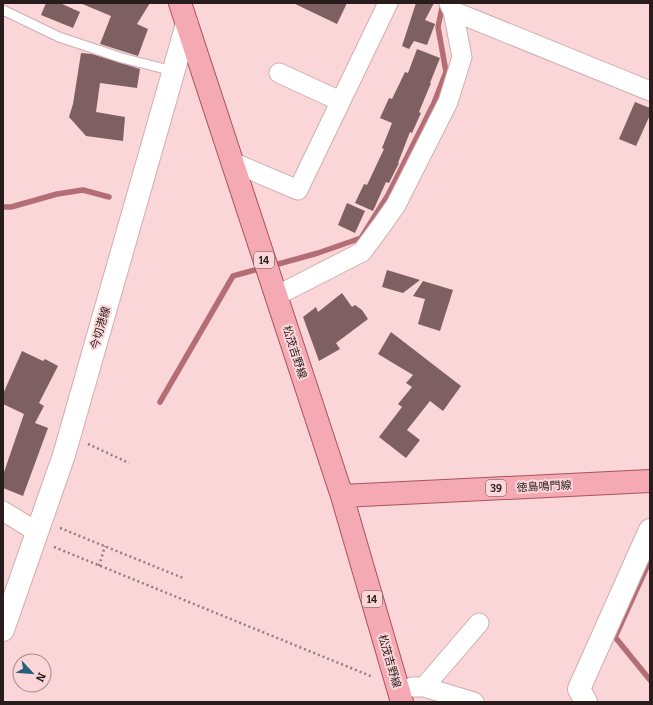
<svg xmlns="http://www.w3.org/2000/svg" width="653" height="705" font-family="Bitter,'Noto Sans JP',serif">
	<rect width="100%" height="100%" fill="#fad6d8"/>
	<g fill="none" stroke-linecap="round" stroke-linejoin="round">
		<!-- stream -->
		<path stroke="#b36d74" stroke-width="5.5" d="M3,207h8l46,-13 26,-4 26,7
			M271,266l47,-13 43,-15 27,-43 46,-92 12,-31 -8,-45 5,-24
			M160,402l73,-126 29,-8
			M650,560l-35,77 35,43"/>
	</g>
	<!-- building -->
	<path fill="#7e5f62" d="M46,3h14l20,9 -7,16 -32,-13z
		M80,3h70l-13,21 11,5 -10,27 -38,-12 11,-28z
		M293,3h54l-10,21z
		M416,3h18l-9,17 10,4 -8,21 -13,-4 -5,8 -7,-3z
		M417,49l23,9 -10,25h1l-12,29 2,1 -9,20 -2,-1 -12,31h1l-10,20 -3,-1 -13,29 -18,-8 9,-19 3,1 17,-36 -2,-1 10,-25 -12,-5 9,-20 3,1 13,-27 3,1z
		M81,53l11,1 48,15 -3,19 -37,-5 -4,29 29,5 -2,24 -37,-5 -17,-19 4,-13z
		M635,102l15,6v7l-14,31 -17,-7z
		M347,203l18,8 -10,22 -17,-8z
		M387,270l33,10 -17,13 -21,-6z
		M423,281l30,9 -13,41 -22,-7 7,-25 -12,-3z
		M342,293l10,14 3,-2 7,5 6,9 -32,24 4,6 -21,12 -16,-44 13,-10 2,5z
		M391,332l70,54 -18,25 -13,-10 -23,29 13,10 -14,18 -27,-21 23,-30 -4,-3 14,-17 -6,-4 7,-8 -35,-21z
		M22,351l21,10 2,-2 13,7 -19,37 5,3 -9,17 13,5 -25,68 -20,-8v-13l21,-61 -21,-10v-10z"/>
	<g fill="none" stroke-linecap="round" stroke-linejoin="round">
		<defs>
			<path id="service" d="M3,10l56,27 63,21 51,13"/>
			<path id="minor" d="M453,11l197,80
				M279,73l61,28
				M232,162l66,28 90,-187
				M276,296l86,-44 20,-27 14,-20 52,-103 14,-45 -9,-46 -4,-8
				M3,511l34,21
				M412,687h12l50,15
				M424,687l55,-64"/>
			<path id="tertiary" d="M586,702l-7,-13 71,-159"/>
			<path id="secondary" d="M3,630l61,-175 123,-431"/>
			<path id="primary" d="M180,3l162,493 60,206
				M342,496l308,-15"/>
		</defs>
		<!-- service casing -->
		<use href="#service" stroke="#d1aeb0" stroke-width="11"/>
		<!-- minor casing -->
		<use href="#minor" stroke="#d1aeb0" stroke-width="21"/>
		<!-- tertiary casing -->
		<use href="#tertiary" stroke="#d1aeb0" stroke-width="24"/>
		<!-- secondary casing -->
		<use href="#secondary" stroke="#d1aeb0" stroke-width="24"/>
		<!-- primary casing -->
		<use href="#primary" stroke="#a9535d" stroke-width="24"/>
		<!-- path -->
		<path stroke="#947b7d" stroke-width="2.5" stroke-dasharray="2 3" stroke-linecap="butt" d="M88,444l41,19
			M60,528l123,50
			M54,547l319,130
			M99,566l6,-20"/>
		<!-- service -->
		<use href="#service" stroke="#fff" stroke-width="9"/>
		<!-- minor -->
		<use href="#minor" stroke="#fff" stroke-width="19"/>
		<!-- tertiary -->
		<use href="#tertiary" stroke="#fff" stroke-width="22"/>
		<!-- secondary -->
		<use href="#secondary" stroke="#fff" stroke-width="22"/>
		<!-- primary -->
		<use href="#primary" stroke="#f5a9b3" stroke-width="22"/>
	</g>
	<g text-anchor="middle" stroke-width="4" stroke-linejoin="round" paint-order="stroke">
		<!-- shield labels -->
		<g fill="#fad6d8" stroke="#685455" stroke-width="1">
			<rect x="254" y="252" width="20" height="16" rx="3"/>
			<rect x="486" y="480" width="20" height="16" rx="3"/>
			<rect x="362" y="591" width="20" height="16" rx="3"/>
		</g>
		<g font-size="10" font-weight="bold" fill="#291c1d">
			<text x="264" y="264">14</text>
			<text x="496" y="492">39</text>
			<text x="372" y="603">14</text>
		</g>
		<!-- street labels -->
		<g font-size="11" fill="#291c1d" stroke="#fad6d8">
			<text transform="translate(100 328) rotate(-74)" y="4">今切港線</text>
			<text transform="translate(295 352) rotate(72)" y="4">松茂吉野線</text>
			<text transform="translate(544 486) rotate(-3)" y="4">徳島鳴門線</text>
			<text transform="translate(390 661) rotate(74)" y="4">松茂吉野線</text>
		</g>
	</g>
	<!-- border -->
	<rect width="653" height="705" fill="none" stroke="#291c1d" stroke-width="8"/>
	<!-- north arrow -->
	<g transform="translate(32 673) rotate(116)"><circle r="19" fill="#fad6d8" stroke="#a68c8d"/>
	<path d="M0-3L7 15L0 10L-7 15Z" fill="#236278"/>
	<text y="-6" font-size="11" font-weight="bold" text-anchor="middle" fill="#291c1d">N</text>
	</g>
</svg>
